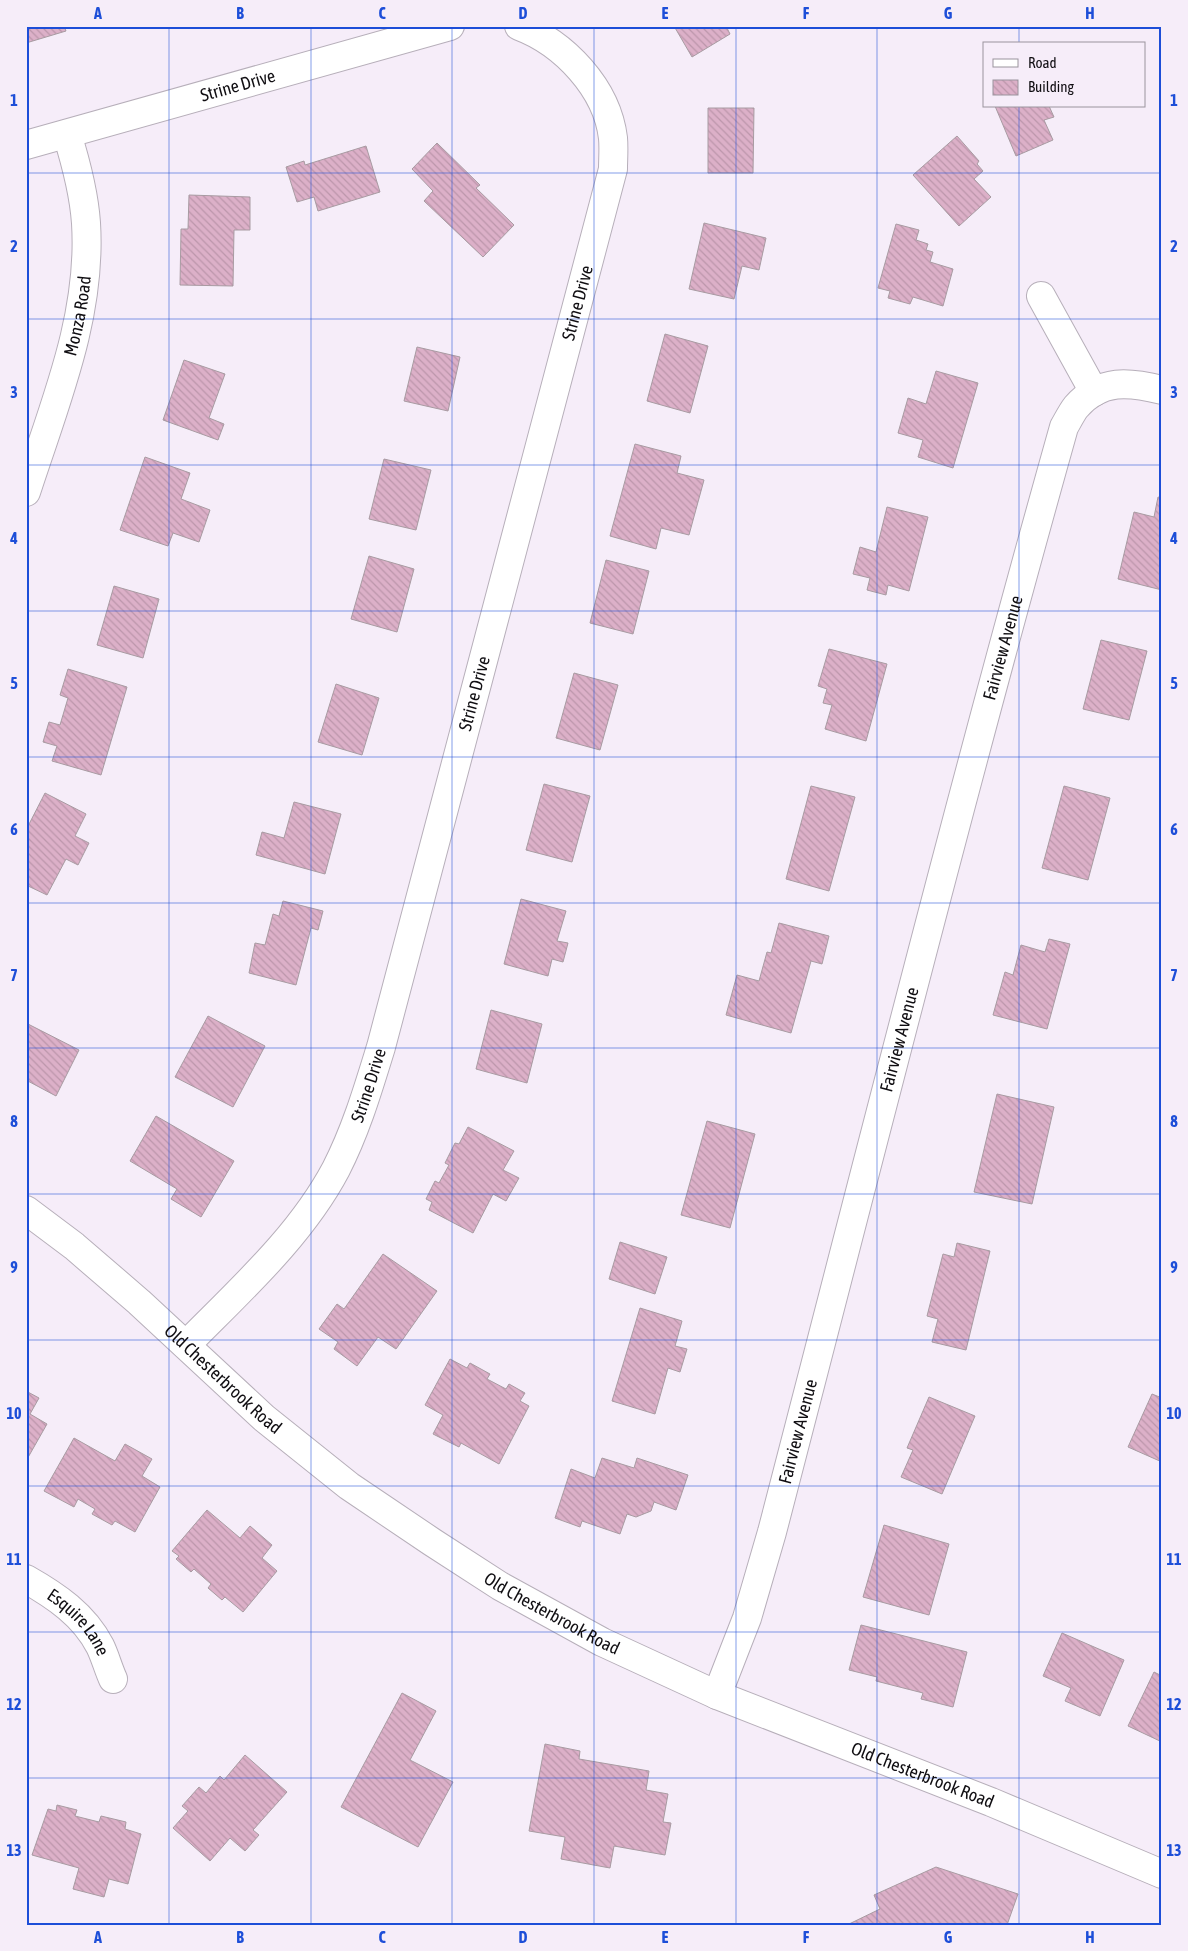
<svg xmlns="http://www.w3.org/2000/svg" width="1188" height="1951" font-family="'Asap Condensed',sans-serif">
	<defs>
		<pattern id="building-back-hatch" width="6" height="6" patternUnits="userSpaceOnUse" patternTransform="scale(1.25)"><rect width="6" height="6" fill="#dcb0c8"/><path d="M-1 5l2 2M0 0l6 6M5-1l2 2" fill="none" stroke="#bc96ab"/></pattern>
	</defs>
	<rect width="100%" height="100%" fill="#f6edf9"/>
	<!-- building -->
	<path fill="url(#building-back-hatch)" stroke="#a89ba2" d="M26,26h38l2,5 -40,12z
		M674,26h52l4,8 -38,23z
		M995,106h54l5,11 -10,3 9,20 -37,16z
		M708,108h46l-1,65h-45z
		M957,136l22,25 -2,3 6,7 -9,8 17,18 -32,29 -46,-51z
		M437,143l43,42 -4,3 38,37 -31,32 -59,-56 9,-10 -21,-22z
		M366,146l14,46 -62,19 -4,-14 -17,5 -11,-35 18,-6 1,4z
		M189,195l61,2v33h-16l-1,56 -53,-1 1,-56h7z
		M704,223l62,15 -7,32 -17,-4 -8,33 -45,-10z
		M896,224l23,6 -3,10 12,4 -2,6 7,2 -3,10 23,7 -10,37 -30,-9 -3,7 -22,-6 2,-7 -12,-3z
		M665,334l43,12 -18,67 -43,-12z
		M417,347l43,10 -12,54 -44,-10z
		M184,360l41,14 -16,44 15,6 -6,16 -55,-20z
		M936,371l42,12 -25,85 -35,-11 5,-17 -25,-7 10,-35 18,6z
		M635,444l46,12 -4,17 27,7 -15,55 -28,-7 -5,21 -46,-13z
		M145,457l45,16 -9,26 29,11 -11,32 -26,-9 -5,13 -48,-16z
		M384,459l47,11 -15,60 -47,-11z
		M1158,497l4,1v92l-44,-11 16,-67 20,5z
		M887,507l41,10 -19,74 -21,-6 -2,10 -19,-5 3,-12 -17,-4 7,-27 16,5z
		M369,556l45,13 -17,63 -46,-13z
		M606,560l43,11 -16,63 -43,-11z
		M114,586l45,13 -16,59 -46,-13z
		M1101,640l46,11 -18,69 -46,-11z
		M829,649l58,15 -21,77 -41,-12 7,-24 -9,-2 4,-14 -9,-3z
		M68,669l59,18 -26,88 -49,-14 5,-15 -14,-4 6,-20 11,3 8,-27 -8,-3z
		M574,673l44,12 -18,65 -44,-12z
		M336,684l43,14 -17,57 -44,-13z
		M544,784l46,12 -18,66 -46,-12z
		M811,786l44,11 -26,94 -43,-12z
		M1064,786l46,12 -22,82 -46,-12z
		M45,793l41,21 -11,22 14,7 -11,22 -12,-6 -19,36 -21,-10v-55z
		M294,802l47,12 -16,60 -69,-19 6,-23 22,6z
		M521,899l45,12 -9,30 11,2 -5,19 -11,-3 -4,17 -44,-12z
		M283,901l40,10 -5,19 -7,-2 -15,57 -47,-12 6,-30 10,2 8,-31 6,2z
		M779,923l50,13 -7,28 -11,-3 -20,72 -65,-18 11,-40 22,6 8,-29 4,1z
		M1049,939l21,5 -23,85 -54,-14 12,-43 8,3 8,-30 24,7z
		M491,1010l51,14 -15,59 -51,-14z
		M208,1016l57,30 -32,61 -58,-30z
		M26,1023l53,27 -23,46 -30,-16z
		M997,1094l57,13 -22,97 -58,-12z
		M156,1116l78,45 -33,56 -30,-18 6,-10 -47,-28z
		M707,1121l48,13 -25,94 -49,-13z
		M468,1127l46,24 -11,19 16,8 -13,23 -13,-7 -20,39 -44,-23 3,-8 -6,-3 9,-18 4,2 10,-18 -4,-2 10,-20 4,1z
		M620,1242l47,15 -12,37 -46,-15z
		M957,1243l33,8 -24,99 -34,-8 6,-23 -11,-3 16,-62 11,3z
		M383,1254l54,37 -41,58 -18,-12 -21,29 -23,-17 4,-7 -19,-13 18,-25 7,5z
		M640,1308l42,13 -7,25 12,3 -7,23 -12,-4 -13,46 -43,-13z
		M450,1359l17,9 3,-5 20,11 -3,5 19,10 3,-5 16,9 -5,8 9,5 -30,58 -38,-21 -2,4 -26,-13 10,-19 -18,-10z
		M26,1391l13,7 -9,16 17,10 -21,37z
		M1152,1394l10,4v64l-34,-15z
		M929,1397l46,19 -33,78 -41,-17 12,-27 -6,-2z
		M74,1438l41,23 10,-17 27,15 -10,17 18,11 -25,45 -20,-11 -3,4 -20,-11 3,-5 -17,-10 -4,8 -30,-16z
		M602,1458l32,10 3,-10 51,17 -12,35 -22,-8 -3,9 -15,6 -9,-3 -7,20 -38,-13 -2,6 -25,-9 16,-49 24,9z
		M207,1510l33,28 10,-12 22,19 -10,13 15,13 -34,41 -18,-15 -3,3 -14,-12 3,-4 -17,-15 -3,3 -15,-13 3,-3 -7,-5z
		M884,1525l65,19 -20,71 -66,-18z
		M861,1625l106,27 -14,55 -32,-8 2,-6 -47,-12 1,-4 -28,-7z
		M1062,1633l62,27 -24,56 -35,-15 6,-13 -28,-12z
		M1154,1672l8,4v66l-34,-16z
		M402,1693l34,18 -26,49 43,22 -35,65 -77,-40z
		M545,1744l35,7 -1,8 70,12 -3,19 22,4 -5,28 8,1 -6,32 -51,-9 -4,22 -49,-9 4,-22 -36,-6z
		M245,1755l42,37 -34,38 6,5 -14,16 -15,-13 -20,23 -37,-33 15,-17 -6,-5 17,-19 7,6 14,-17 4,4z
		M57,1805l20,5 -2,6 24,6 2,-6 25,6 -1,7 16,5 -13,50 -19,-5 -5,18 -31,-8 6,-21 -47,-13 16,-46 8,2z
		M936,1867l82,27 -11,31h-160l33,-16 -6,-14z"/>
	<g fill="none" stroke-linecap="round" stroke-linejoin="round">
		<defs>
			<g id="street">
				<path id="s1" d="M26,145l424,-119"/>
				<path d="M1041,296l53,96"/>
				<path id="s2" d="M26,492c28,-87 66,-175 60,-269 -2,-30 -10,-60 -19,-89"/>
				<path id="s3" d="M186,1345c53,-54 114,-108 150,-176 20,-39 32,-80 45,-122l232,-878c0,-10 1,-21 0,-31 -6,-50 -49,-95 -94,-112"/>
				<path id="s4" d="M26,1579c30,17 58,36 74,67 5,10 8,22 13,33"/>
				<path id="s5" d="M717,1695l30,-77 25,-86c96,-369 189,-739 292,-1105 4,-7 8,-15 12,-20 25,-29 54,-25 86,-17"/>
			</g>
			<g id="secondary">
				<path id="s6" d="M26,1210l48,36 65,56 125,116 85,68 83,56 68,44 102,56 115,53 274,107 171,72"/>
			</g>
		</defs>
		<!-- street casing -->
		<use href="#street" stroke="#b7afba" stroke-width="30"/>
		<!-- secondary casing -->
		<use href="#secondary" stroke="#b7afba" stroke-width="30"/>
		<!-- street -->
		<use href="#street" stroke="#fff" stroke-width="28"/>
		<!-- secondary -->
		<use href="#secondary" stroke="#fff" stroke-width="28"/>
	</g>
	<!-- grid -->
	<path fill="none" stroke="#1d4ed8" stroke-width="1" stroke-opacity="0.55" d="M169,26v1899M311,26v1899M452,26v1899M594,26v1899M736,26v1899M877,26v1899M1019,26v18M1019,106v1819M26,173h1136M26,319h1136M26,465h1136M26,611h1136M26,757h1136M26,903h1136M26,1048h1136M26,1194h1136M26,1340h1136M26,1486h1136M26,1632h1136M26,1778h1136"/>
	<g text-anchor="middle" stroke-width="4.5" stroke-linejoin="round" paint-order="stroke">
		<!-- street labels -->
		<g font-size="18" fill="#100e12" stroke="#f6edf9">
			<text dy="6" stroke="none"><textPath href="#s1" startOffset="220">Strine Drive</textPath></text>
			<text dy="6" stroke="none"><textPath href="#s3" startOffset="1132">Strine Drive</textPath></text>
			<text dy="6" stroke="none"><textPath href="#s2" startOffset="184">Monza Road</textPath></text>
			<text dy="6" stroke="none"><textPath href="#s5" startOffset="1086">Fairview Avenue</textPath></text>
			<text dy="6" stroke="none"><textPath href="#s3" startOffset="728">Strine Drive</textPath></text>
			<text dy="6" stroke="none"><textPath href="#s5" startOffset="681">Fairview Avenue</textPath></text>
			<text dy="6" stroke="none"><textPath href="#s3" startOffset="322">Strine Drive</textPath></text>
			<text dy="6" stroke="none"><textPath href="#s6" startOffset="260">Old Chesterbrook Road</textPath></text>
			<text dy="6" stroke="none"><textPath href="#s5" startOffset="276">Fairview Avenue</textPath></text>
			<text dy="6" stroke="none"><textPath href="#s6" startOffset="665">Old Chesterbrook Road</textPath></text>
			<text dy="6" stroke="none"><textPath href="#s4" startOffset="69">Esquire Lane</textPath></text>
			<text dy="6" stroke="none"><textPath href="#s6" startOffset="1070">Old Chesterbrook Road</textPath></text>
		</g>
	</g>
	<!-- border -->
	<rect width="1188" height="1951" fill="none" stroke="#f6edf9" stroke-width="55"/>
	<!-- legend -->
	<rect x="983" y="42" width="162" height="65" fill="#f6edf9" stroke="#9a949d"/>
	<rect x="993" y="59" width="25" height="8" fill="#ffffff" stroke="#9a949d"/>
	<text x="1028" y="68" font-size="15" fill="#100e12">Road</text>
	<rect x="993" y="80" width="25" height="15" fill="url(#building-back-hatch)" stroke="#9a949d"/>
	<text x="1028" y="92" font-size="15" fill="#100e12">Building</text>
	<rect x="28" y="28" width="1132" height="1896" fill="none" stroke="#1d4ed8" stroke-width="2"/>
	<g font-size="16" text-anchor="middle" font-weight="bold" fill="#1d4ed8">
		<text x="98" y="19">A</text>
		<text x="240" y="19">B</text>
		<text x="382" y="19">C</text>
		<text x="523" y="19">D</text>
		<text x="665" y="19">E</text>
		<text x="806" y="19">F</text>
		<text x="948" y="19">G</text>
		<text x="1090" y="19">H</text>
		<text x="14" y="106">1</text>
		<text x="1174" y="106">1</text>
		<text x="14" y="252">2</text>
		<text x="1174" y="252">2</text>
		<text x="14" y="398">3</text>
		<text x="1174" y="398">3</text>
		<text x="14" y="544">4</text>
		<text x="1174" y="544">4</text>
		<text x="14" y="689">5</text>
		<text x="1174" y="689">5</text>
		<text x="14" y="835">6</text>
		<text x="1174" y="835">6</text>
		<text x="14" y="981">7</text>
		<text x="1174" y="981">7</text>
		<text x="14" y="1127">8</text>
		<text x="1174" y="1127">8</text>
		<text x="14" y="1273">9</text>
		<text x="1174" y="1273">9</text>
		<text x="14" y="1419">10</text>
		<text x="1174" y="1419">10</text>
		<text x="14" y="1565">11</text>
		<text x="1174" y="1565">11</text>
		<text x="14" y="1710">12</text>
		<text x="1174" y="1710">12</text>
		<text x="14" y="1856">13</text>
		<text x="1174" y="1856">13</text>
		<text x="98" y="1943">A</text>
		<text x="240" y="1943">B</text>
		<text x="382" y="1943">C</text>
		<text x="523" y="1943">D</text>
		<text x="665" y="1943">E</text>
		<text x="806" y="1943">F</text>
		<text x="948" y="1943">G</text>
		<text x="1090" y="1943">H</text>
	</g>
</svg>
